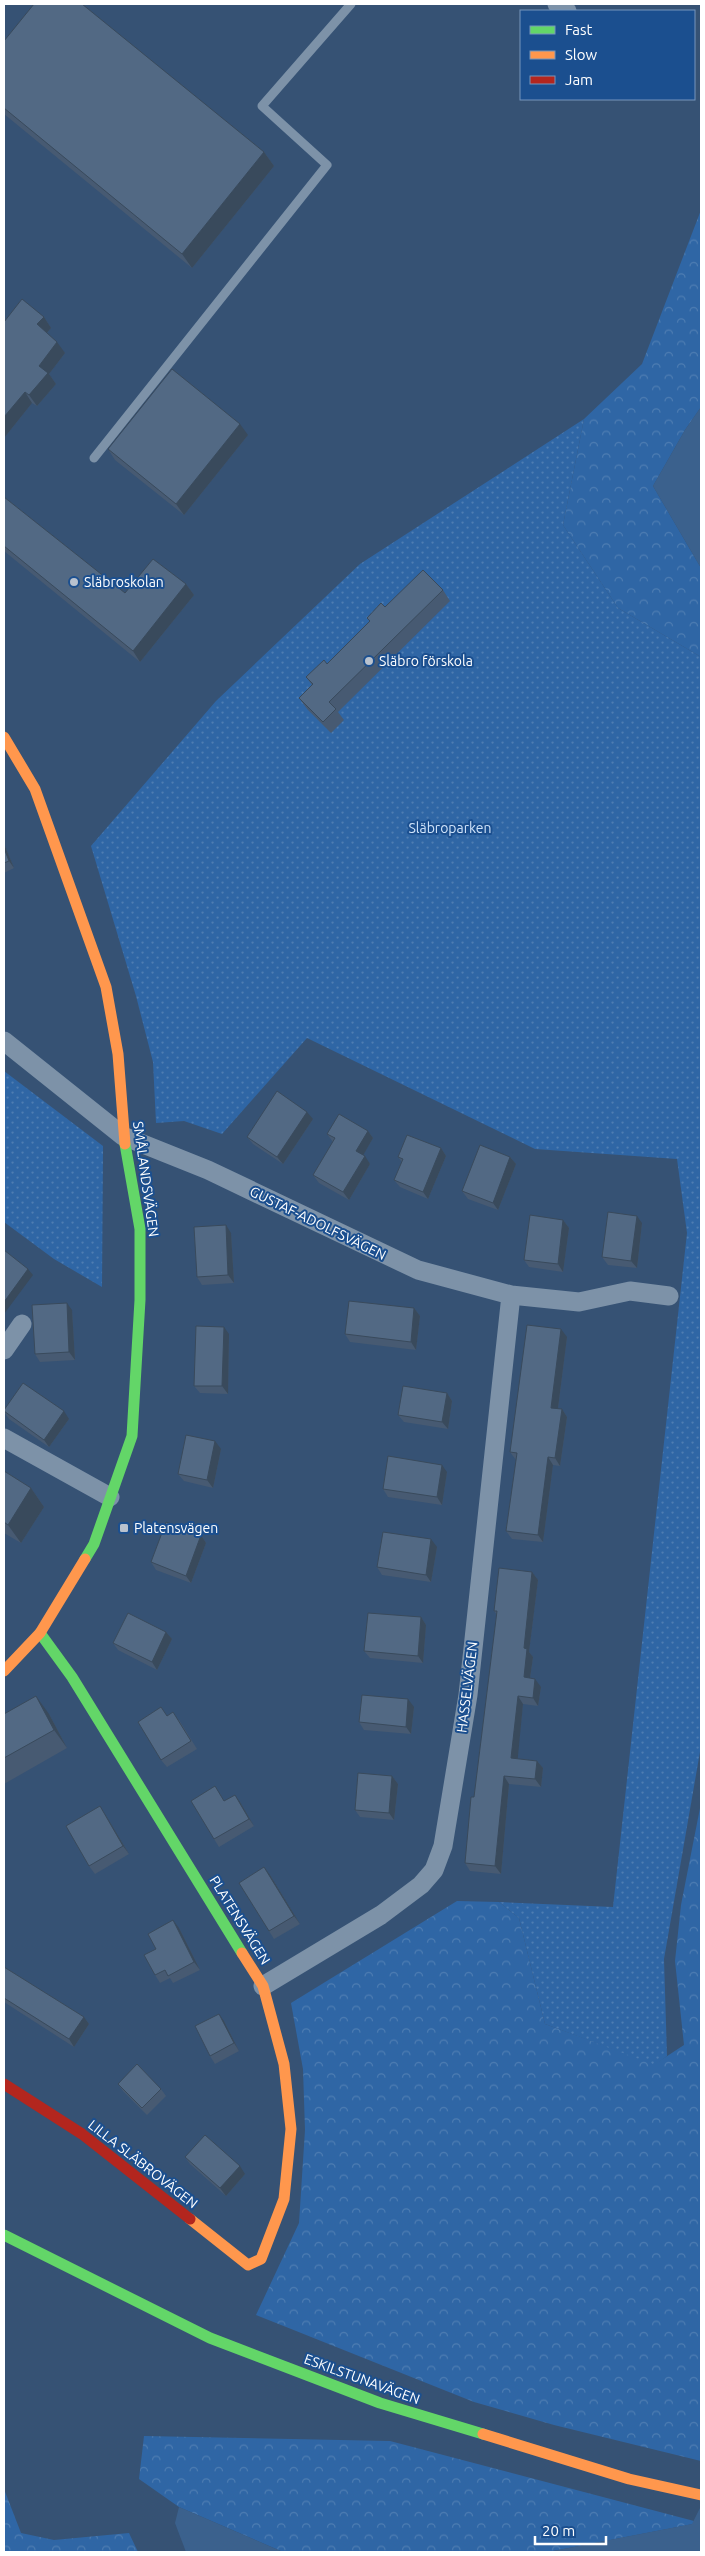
<svg xmlns="http://www.w3.org/2000/svg" width="705" height="2556" font-family="Ubuntu,sans-serif">
	<defs>
		<pattern id="forest-crowns" width="20" height="18" patternUnits="userSpaceOnUse" patternTransform="scale(1.25)"><rect width="20" height="18" fill="#2f66a5"/><path d="M2 6a3 3 0 1 1 6 0M12 15a3 3 0 1 1 6 0" fill="none" stroke="#4e7db2"/></pattern>
		<pattern id="park-dots" width="8" height="8" patternUnits="userSpaceOnUse" patternTransform="scale(1.25)"><rect width="8" height="8" fill="#2f66a5"/><path d="M2 2h.1M6 6h.1" fill="none" stroke="#4e7db2" stroke-width="1.8" stroke-linecap="round"/></pattern>
	</defs>
	<rect width="100%" height="100%" fill="#365274"/>
	<!-- forest -->
	<path fill="url(#forest-crowns)" d="M701,210v197l-16,23 -32,56 48,82v89l-83,-49 -55,-83 21,-106 58,-55z
		M701,1803v658l-147,-36 -80,-23 -218,-87 43,-92 6,-93 -2,-61 -12,-66 166,-102 42,1 20,16 26,106 110,40 29,-19 -9,-84 6,-56z
		M144,2436l246,5 304,80 -1,3 -145,28h-265l-104,-45 -40,-28z
		M4,2489l17,44 33,7 75,-7 9,19h-134z"/>
	<!-- park -->
	<path fill="url(#park-dots)" d="M584,419l-21,106 55,83 83,49v1089l-37,213 3,97 -12,9 -110,-41 -26,-106 -20,-16 114,5 74,-674 -10,-74 -142,-10 -228,-111 -85,96 -38,-13 -28,2 -3,-61 -17,-66 -45,-150 125,-145 144,-137z
		M4,1071l99,75 -1,141 -48,-28 -50,-37z"/>
	<!-- water -->
	<path fill="#3b618d" d="M701,407v161l-48,-82 32,-56z
		M701,2506v46h-153l144,-28z
		M179,2507l104,45h-97l-11,-29z"/>
	<g fill="none" stroke-linecap="round" stroke-linejoin="round">
		<!-- lane -->
		<path stroke="#7d92a8" stroke-width="9" d="M94,458l233,-293 -65,-59 89,-102"/>
		<!-- street -->
		<path stroke="#7d92a8" stroke-width="19" d="M557,4l10,7
			M4,1041l119,95 85,34 210,100 93,25 68,7 51,-11 39,5
			M4,1350l18,-26
			M4,1438l106,59
			M263,1986l118,-71 40,-30 13,-15 9,-24 25,-151 43,-400"/>
		<!-- fast -->
		<path stroke="#63d668" stroke-width="11" d="M85,1559l9,-15 38,-108 8,-136v-71l-15,-85
			M40,1633l32,44 170,276
			M4,2235l206,103 170,65 103,31"/>
		<!-- slow -->
		<path stroke="#ff974d" stroke-width="11" d="M4,737l31,52 71,198 12,67 7,90
			M4,1671l36,-38 45,-74
			M190,2219l58,46 13,-6 23,-60 7,-70 -7,-65 -21,-78 -21,-33
			M483,2434l146,45 72,16"/>
		<!-- jam -->
		<path stroke="#b3261e" stroke-width="11" d="M4,2084l78,50 108,85"/>
	</g>
	<!-- wall -->
	<path fill="#475a72" d="M4,41l260,111 10,14 -82,102 -188,-154z
		M44,317l7,11 -4,5 18,20 -16,21 7,10 -19,22 -5,-3 -28,35v-116z
		M248,435l-64,80 -69,-55 -7,-11z
		M4,497l121,96 61,-9 8,11 -54,67 -136,-111z
		M443,590l7,11 -112,111 6,8 -13,13 -24,-24 -8,-11 13,-13 -6,-8 21,-13 43,-42 -3,-4 18,-11z
		M4,844l10,24 -10,5z
		M313,1119l-30,45 -30,-20 -6,-7z
		M368,1131l5,7 -10,17 7,9 -21,36 -30,-17 -6,-8 20,-33 -6,-8z
		M441,1148l5,8 -18,43 -28,-12 -6,-7 8,-18 -4,-5z
		M510,1157l6,7 -18,46 -30,-11 -6,-8z
		M563,1220l6,8 -6,44 -34,-5 -5,-7z
		M642,1223l-5,45 -29,-3 -6,-8z
		M231,1233l3,50 -32,2 -5,-8z
		M414,1308l6,8 -4,34 -66,-8 -5,-8z
		M72,1310l3,50 -35,2 -5,-8z
		M229,1334l-1,60 -28,-1 -6,-7z
		M567,1337l-9,72h4l5,8 -7,49 -7,-1 -10,77 -31,-3 -6,-8 10,-71 -6,-8z
		M447,1393l5,8 -4,28 -44,-7 -6,-7z
		M4,1412l65,7 -20,28 -40,-28z
		M221,1449l-8,39 -29,-7 -6,-7z
		M4,1471l27,17 13,19 -23,36 -17,-10z
		M447,1472l-5,33 -54,-8 -5,-8z
		M201,1535l5,8 -15,40 -35,-13 -5,-8z
		M437,1547l-6,35 -49,-7 -5,-8z
		M532,1572l6,8 -9,72 4,5 -3,21 11,9 -3,19 -15,-2 -6,55 20,2 6,7 -2,19 -32,-3 -8,90 -31,-3 -5,-8 9,-66 23,-182 -3,-4z
		M421,1617l5,8 -3,38 -53,-5 -6,-7z
		M166,1632l6,7 -15,31 -39,-20 -5,-7z
		M414,1707l-3,27 -47,-4 -5,-8z
		M4,1714h45l18,34 -63,36z
		M167,1716l12,4 18,29 -30,18 -6,-7z
		M392,1776l6,8 -4,36 -34,-3 -5,-7z
		M220,1794l4,7 16,1 14,24 -35,21 -5,-8z
		M105,1814l24,40 -34,20 -6,-8z
		M270,1875l30,49 -26,15 -5,-8z
		M179,1928l21,42 -27,13 -3,-5 -10,5 -5,-8 1,-26z
		M4,1967l80,50 5,7 -15,23 -70,-45z
		M224,2021l15,30 -24,13 -5,-8z
		M118,2084l43,5 5,7 -19,19 -24,-24z
		M185,2157l60,17 -19,22 -36,-32z"/>
	<!-- shaded-wall -->
	<path fill="#394a5c" d="M264,152l10,14 -82,102 -10,-14z
		M44,317l7,11 -6,7 -8,-11z
		M57,342l8,11 -16,21 7,10 -19,22 -8,-11 10,-29z
		M25,392l7,11 -28,35v-21z
		M240,424l8,11 -64,80 -8,-11z
		M186,584l8,11 -54,67 -7,-11z
		M4,844l10,24 -5,-7 -5,-13z
		M307,1112l6,7 -30,45 -6,-7z
		M368,1131l5,7 -12,21 -5,-8z
		M441,1148l5,8 -18,43 -5,-7z
		M365,1156l5,8 -21,36 -6,-8z
		M510,1157l6,7 -18,46 -5,-7z
		M637,1216l5,7 -5,45 -6,-7z
		M563,1220l6,8 -6,44 -5,-8z
		M226,1225l5,8 3,50 -6,-8z
		M28,1269l5,6 -29,39v-12z
		M67,1303l5,7 3,50 -6,-8z
		M414,1308l6,8 -4,34 -5,-8z
		M224,1327l5,7 -1,60 -6,-8z
		M561,1329l6,8 -10,79 -6,-8z
		M447,1393l5,8 -4,28 -6,-7z
		M562,1409l5,8 -7,49 -5,-8z
		M64,1411l5,8 -20,28 -5,-7z
		M215,1441l6,8 -8,39 -6,-8z
		M548,1457l5,8 -10,77 -5,-7z
		M442,1465l5,7 -5,33 -5,-8z
		M31,1488l13,19 -23,36 -13,-18z
		M201,1535l5,8 -15,40 -5,-7z
		M431,1539l6,8 -6,35 -5,-7z
		M532,1572l6,8 -9,72 4,5 -4,28 -5,-8v-29z
		M421,1617l5,8 -3,38 -5,-7z
		M166,1632l6,7 -15,31 -5,-8z
		M535,1679l6,8 -3,19 -5,-8z
		M36,1696l13,18 18,34 -13,-18z
		M518,1696l5,8 -6,62 -6,-8z
		M408,1699l6,8 -3,27 -5,-7z
		M537,1761l6,7 -2,19 -6,-8z
		M392,1776l6,8 -4,36 -5,-7z
		M504,1776l5,8 -8,90 -6,-8z
		M235,1795l5,7 14,24 -5,-7z
		M100,1806l5,8 24,40 -6,-8z
		M264,1867l6,8 30,49 -6,-8z
		M173,1920l6,8 21,42 -6,-8z
		M219,2014l5,7 15,30 -5,-8z
		M84,2017l5,7 -15,23 -5,-8z
		M240,2166l5,8 -19,22 -6,-8z"/>
	<!-- building -->
	<path fill="#526984" stroke="#394a5c" d="M34,4h48l182,148 -82,102 -178,-146v-67z
		M22,299l22,18 -7,7 20,18 -18,24 9,7 -19,22 -4,-3 -21,25v-95z
		M172,369l68,55 -64,80 -68,-55z
		M4,497l121,96 28,-34 33,25 -53,67 -129,-105z
		M423,570l20,20 -114,112 7,7 -13,13 -24,-24 14,-14 -7,-7 18,-17 3,4 43,-43 -3,-3 14,-15 4,4z
		M4,848l5,13 -5,2z
		M277,1091l30,21 -30,45 -30,-20z
		M339,1114l29,17 -12,20 9,5 -22,36 -30,-17 22,-37 -8,-4z
		M407,1135l34,13 -18,44 -29,-12 9,-21 -5,-2z
		M480,1145l30,12 -17,46 -31,-12z
		M608,1212l29,4 -6,45 -29,-4z
		M530,1215l33,5 -5,44 -34,-4z
		M226,1225l2,50 -31,2 -3,-50z
		M4,1250l24,19 -24,33z
		M349,1301l65,7 -3,34 -66,-8z
		M67,1303l2,49 -34,2 -3,-49z
		M527,1325l34,4 -10,79 11,1 -7,49 -7,-1 -10,78 -32,-4 11,-78 -7,-1z
		M196,1326l28,1 -2,59h-28z
		M23,1383l41,28 -20,29 -40,-29v-1z
		M403,1386l44,7 -5,29 -44,-7z
		M186,1435l29,6 -8,39 -29,-6z
		M388,1456l54,9 -5,32 -54,-8z
		M4,1471l27,17 -23,37 -4,-3z
		M166,1522l35,13 -15,41 -35,-14z
		M383,1532l48,7 -5,36 -49,-8z
		M499,1568l33,4 -8,76 3,1 -3,28 11,2 -2,19 -15,-2 -7,62 26,3 -2,18 -31,-3 -9,90 -30,-3 6,-66h3l23,-186h-3z
		M128,1613l38,19 -14,30 -39,-19z
		M368,1613l53,4 -3,39 -54,-5z
		M362,1695l46,4 -2,28 -47,-5z
		M36,1696l18,34 -50,28v-44z
		M161,1707l6,9 6,-4 18,29 -30,19 -23,-38z
		M358,1773l34,3 -3,37 -34,-3z
		M215,1786l9,15 11,-6 14,24 -35,20 -23,-38z
		M100,1806l23,40 -34,20 -23,-40z
		M264,1867l30,49 -25,15 -30,-48z
		M173,1920l21,42 -26,14 -3,-6 -10,5 -11,-20 12,-6 -8,-15z
		M4,1967l80,50 -15,22 -65,-41z
		M219,2014l15,29 -24,13 -15,-30z
		M137,2064l24,25 -19,19 -24,-24z
		M205,2135l35,31 -20,22 -35,-31z"/>
	<!-- markers -->
	<g fill="#b9c2ce" stroke="#1b4f8f" stroke-width="2">
		<circle cx="74" cy="582" r="5"/>
		<circle cx="369" cy="661" r="5"/>
		<rect x="119" y="1523" width="10" height="10" rx="2.5"/>
	</g>
	<g text-anchor="middle" stroke-width="4" stroke-linejoin="round" paint-order="stroke">
		<!-- poi labels -->
		<g font-size="14" fill="#fff" stroke="#1b4f8f" text-anchor="start">
			<text x="84" y="587">Släbroskolan</text>
			<text x="379" y="666">Släbro förskola</text>
			<text x="134" y="1533">Platensvägen</text>
		</g>
		<!-- park labels -->
		<g font-size="14" fill="#cfe3fa" stroke="#1b4f8f">
			<text x="450" y="833">Släbroparken</text>
		</g>
		<!-- street labels -->
		<g font-size="14" fill="#fff" stroke="#1b4f8f">
			<text transform="translate(146 1179) rotate(82)" y="5">SMÅLANDSVÄGEN</text>
			<text transform="translate(318 1223) rotate(26)" y="5">GUSTAF-ADOLFSVÄGEN</text>
			<text transform="translate(467 1687) rotate(-83)" y="5">HASSELVÄGEN</text>
			<text transform="translate(240 1920) rotate(58)" y="5">PLATENSVÄGEN</text>
			<text transform="translate(143 2164) rotate(38)" y="5">LILLA SLÄBROVÄGEN</text>
			<text transform="translate(362 2379) rotate(20)" y="5">ESKILSTUNAVÄGEN</text>
		</g>
	</g>
	<!-- border -->
	<rect width="705" height="2556" fill="none" stroke="#ffffff" stroke-width="10"/>
	<!-- legend -->
	<rect x="520" y="10" width="175" height="90" fill="#1b4f8f" stroke="#7695bc"/>
	<rect x="530" y="26" width="25" height="8" fill="#63d668" stroke="#7695bc"/>
	<text x="565" y="35" font-size="15" fill="#ffffff">Fast</text>
	<rect x="530" y="51" width="25" height="8" fill="#ff974d" stroke="#7695bc"/>
	<text x="565" y="60" font-size="15" fill="#ffffff">Slow</text>
	<rect x="530" y="76" width="25" height="8" fill="#b3261e" stroke="#7695bc"/>
	<text x="565" y="85" font-size="15" fill="#ffffff">Jam</text>
	<!-- scale -->
	<path d="M535 2536v8h71v-8" fill="none" stroke="#ffffff" stroke-width="2.5"/>
	<text x="542" y="2536" font-size="15" fill="#ffffff" stroke="#1b4f8f" stroke-width="4" paint-order="stroke">20 m</text>
</svg>
